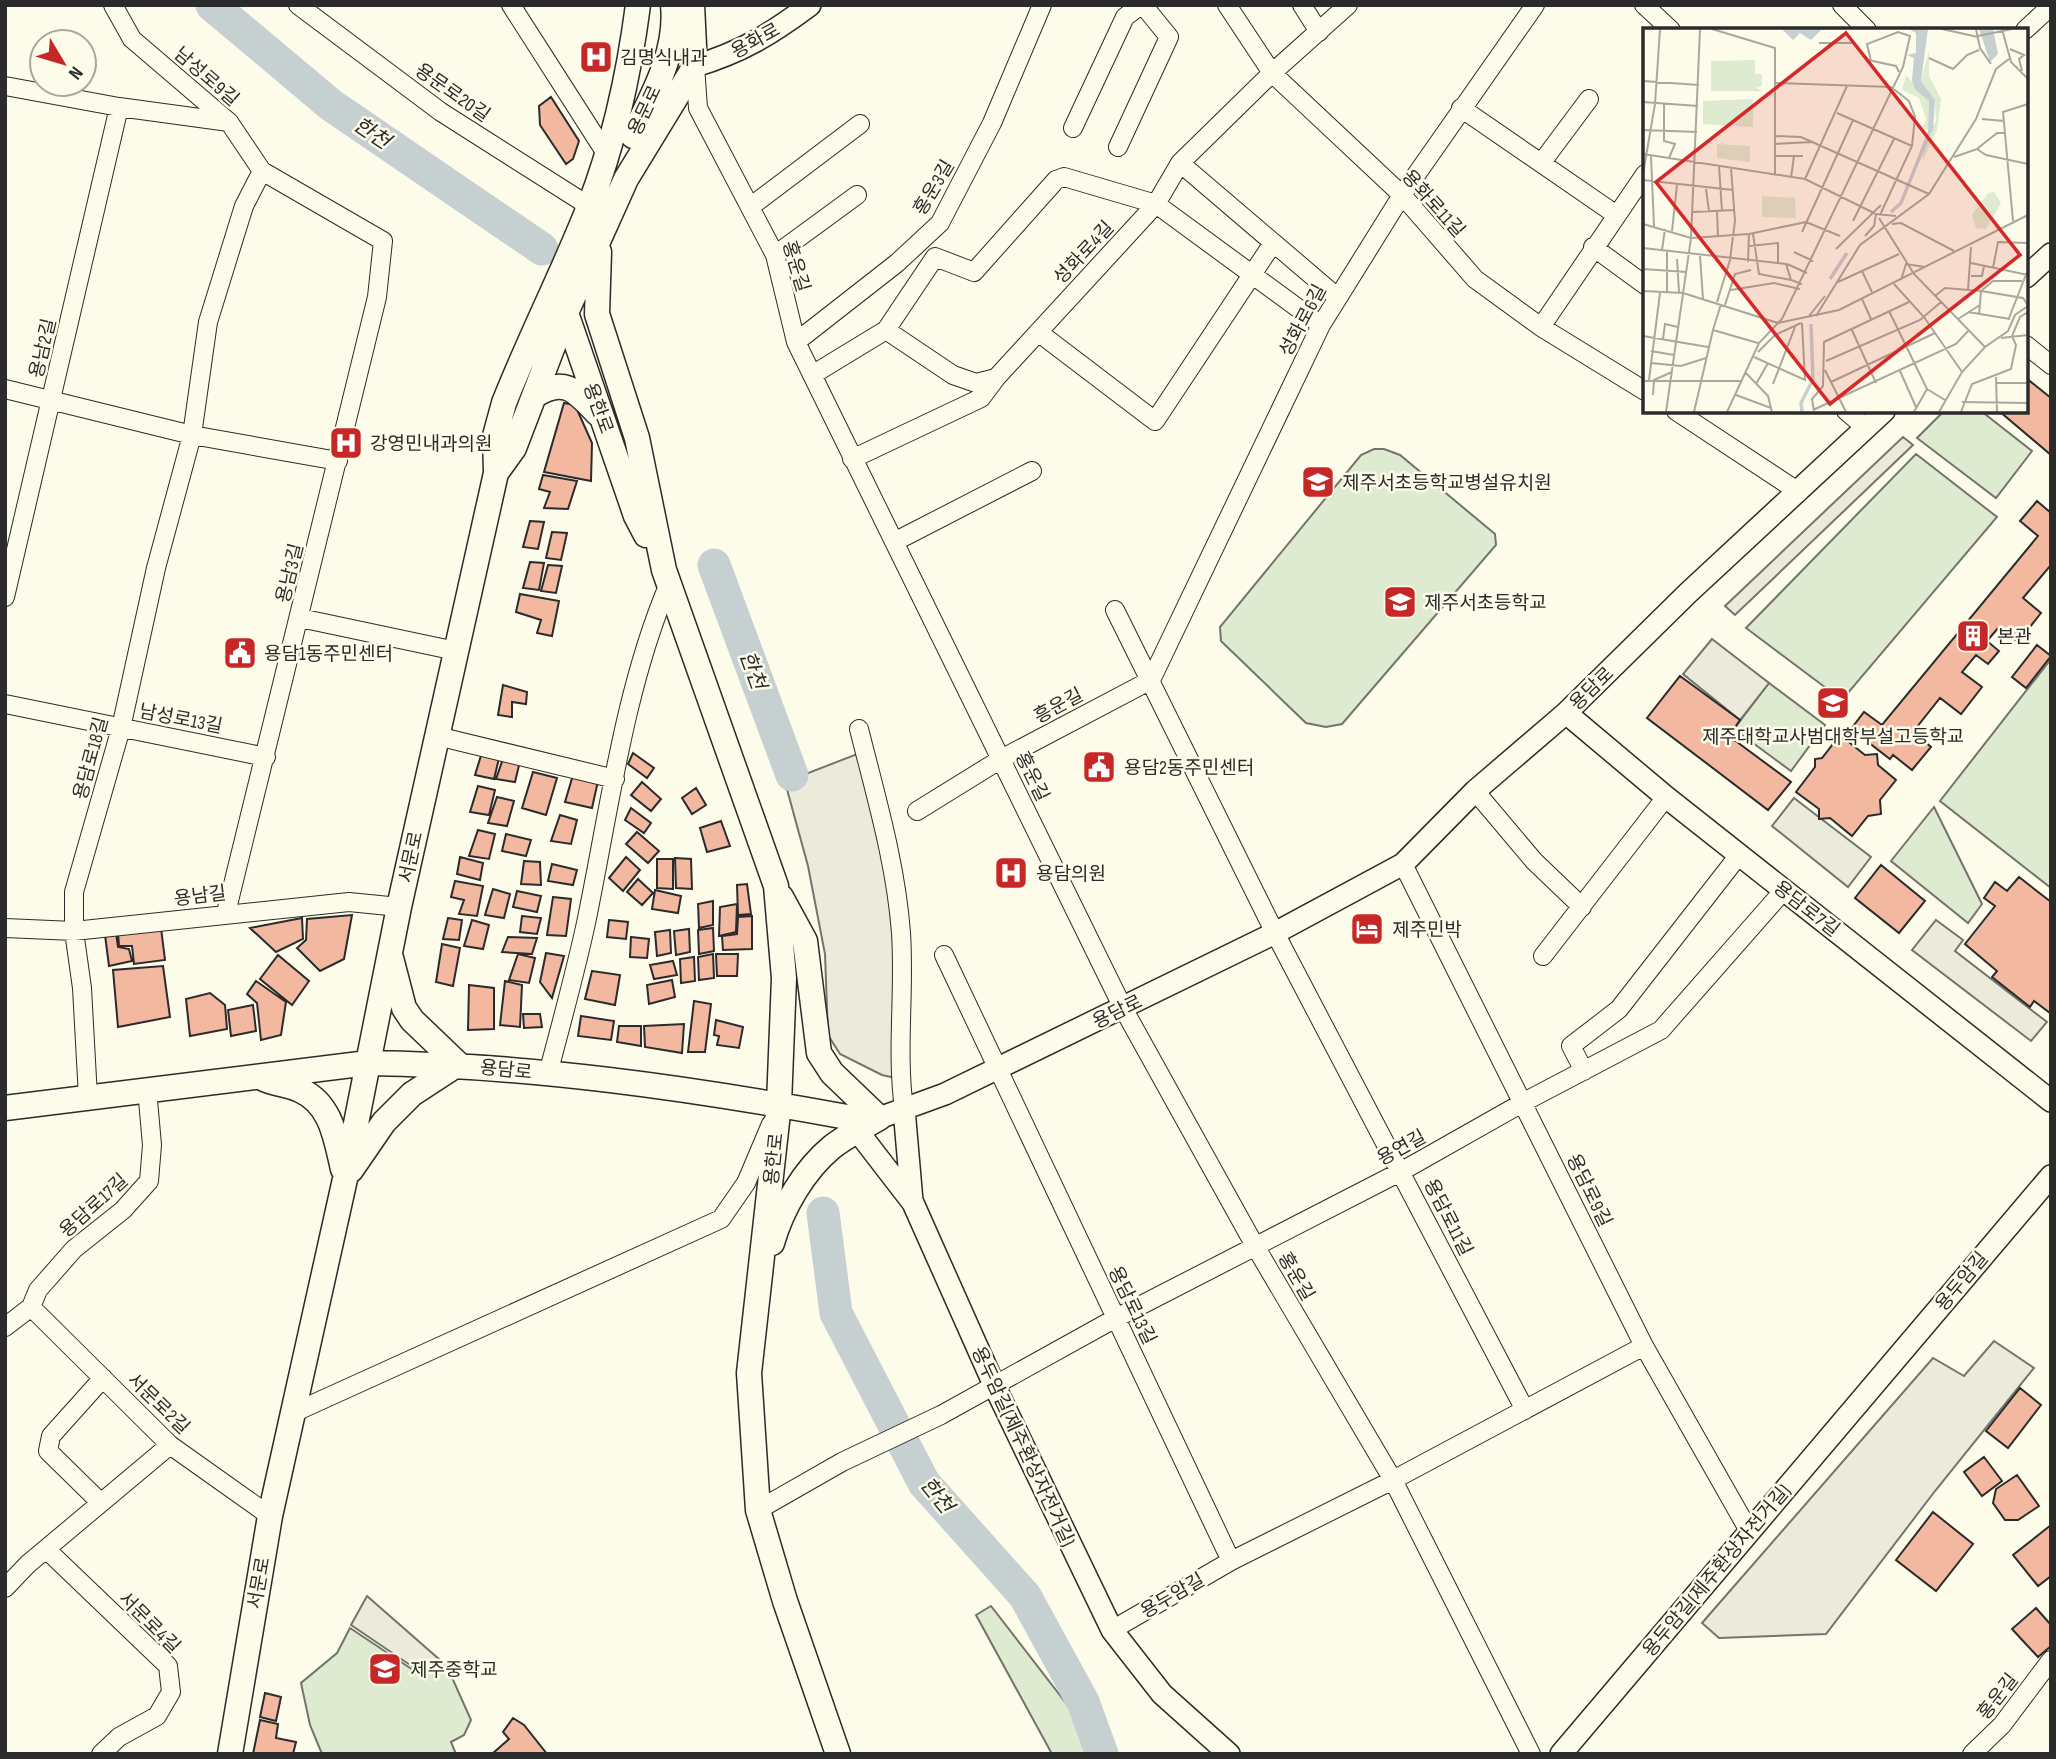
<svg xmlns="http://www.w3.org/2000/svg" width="2056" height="1759" font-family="'Sofia Sans Condensed','Noto Sans KR',sans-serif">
	<rect width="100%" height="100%" fill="#fdfbea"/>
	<!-- green -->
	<path fill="#deebd1" stroke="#74746e" stroke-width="2" d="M1944,411h37l51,40 -36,47 -79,-60z
		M1374,449h10l16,6 95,79 1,11 -154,179 -16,3 -20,-4 -85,-82 -1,-14 141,-172z
		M1916,454l81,63 -155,183 -96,-72z
		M2051,659v229l-111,-87z
		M1769,683l56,42 -34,46 -57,-42z
		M1934,807l48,97 -14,19 -77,-62z
		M991,1606l88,114 9,34h-36l-76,-139z
		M350,1628l66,44 30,-8 25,56 -7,15 -13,7 5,12h-134l-12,-29 -9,-42 36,-30z"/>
	<!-- parking -->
	<path fill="#eceadb" stroke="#74746e" stroke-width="2" d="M1903,437l10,8 -178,170 -10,-9z
		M1712,639l57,44 -29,37 -57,-46z
		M865,751l31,131 4,197 -18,-4 -42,-21 -12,-19 -3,-81 -17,-88 -23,-84z
		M1794,798l77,59 -23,30 -76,-61z
		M1936,920l27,20 -8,11 92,71 -16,19 -119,-91z
		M1994,1341l40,27 -99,123 -109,143 -107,4 -17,-15 231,-265 31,18z
		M367,1596l73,64 -24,9 -65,-44z"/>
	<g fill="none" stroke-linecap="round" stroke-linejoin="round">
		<!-- river -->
		<path stroke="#c7d0d0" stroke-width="33" d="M212,5l119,100 211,144
			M714,565l78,210
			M823,1213l13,100 88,170 101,113 58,106 19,52"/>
	</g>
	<!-- building -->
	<path fill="#f2b8a0" stroke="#2b2b2b" stroke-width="2" d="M551,97l28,44 -6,18 -7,5 -26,-39 -1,-19z
		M2026,378l25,20v57l-52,-44h27z
		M564,403l11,2 17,38 -1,38 -47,-9z
		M543,475l34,6 -9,28 -24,-1 6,-16 -11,-3z
		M2037,501l14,12v52l-28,33 18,15 -23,29 -19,-15 -12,14 12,10 -11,13 -12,-9 -14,17 20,15 -21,27 -21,-16 -27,34 18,15 -19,23 -19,-15 -3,4 -39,-30 13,-17 18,13 156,-189 -18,-15z
		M530,521l14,1 -6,27 -15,-2z
		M552,532l15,1 -6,27 -15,-2z
		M530,562l14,1 -5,27 -16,-2z
		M548,565l14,1 -6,27 -15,-2z
		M520,594l39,7 -7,35 -15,-3 4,-13 -25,-8z
		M2037,645l14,11 -25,32 -14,-11z
		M1680,676l60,44 -11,16 62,46 -23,28 -121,-92z
		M503,685l24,7 -1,12 -14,-2v15l-14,-2z
		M1840,735l25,20 12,-1 1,11 18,15 -16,20 1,14 -13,2 -16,20 -22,-18 -11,1v-10l-23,-17 19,-25v-8l7,-1z
		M483,749l17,5 -6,25 -19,-4z
		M505,753l16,4 -6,25 -19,-3z
		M633,753l21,15 -7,10 -19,-14z
		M533,772l24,6 -11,37 -24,-7z
		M573,775l25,6 -6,27 -27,-6z
		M642,782l19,17 -10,12 -20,-16z
		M478,786l17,4 -6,25 -19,-3z
		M696,788l10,17 -14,9 -10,-16z
		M497,797l17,4 -7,25 -19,-3z
		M631,808l20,15 -7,10 -19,-13z
		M560,815l17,5 -6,24 -20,-3z
		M721,821l9,25 -23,6 -7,-24z
		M478,830l17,4 -6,25 -20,-3z
		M637,832l22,19 -11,12 -22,-19z
		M506,834l25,6 -5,16 -24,-5z
		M460,857l23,6 -3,17 -23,-6z
		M626,857l14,13 -17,21 -14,-13z
		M675,858l16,1 1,30 -16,-1z
		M657,859h16v30l-16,-1z
		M524,861l16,1 1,23 -20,-1z
		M552,864l25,6 -4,15 -25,-4z
		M1881,865l44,36 -26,32 -44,-35z
		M2019,877l32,25 -1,111 -16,-12 -4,6 -38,-30 5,-6 -32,-27 30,-38 -11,-8 11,-16 12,9z
		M638,879l15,14 -11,12 -15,-13z
		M455,881l28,5 -6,30 -18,-2 5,-14 -13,-3z
		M747,884l4,30 -13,1 -1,-30z
		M493,889l17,5 -6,24 -19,-3z
		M655,890l26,6 -3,17 -26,-4z
		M517,891l24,5 -4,16 -24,-5z
		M553,897l18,2 -5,37 -19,-1z
		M713,901v24l-14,3 -1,-24z
		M737,904l-1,28 -17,4 1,-29z
		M352,915l-8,44 -24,12 -23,-23 9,-8 1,-21z
		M522,916l19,2 -4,16 -17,-2z
		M752,916v33l-29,1 -1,-14 15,-2 1,-17z
		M302,918l1,21 -27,13 -26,-24z
		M448,918l14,2 -3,20 -16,-1z
		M472,920l17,5 -6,24 -19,-3z
		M609,920l19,2 -2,17 -19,-2z
		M161,928l4,32 -31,4 -2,-18h-13l-1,-13z
		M713,928l1,23 -15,3 -1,-24z
		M689,929l1,23 -14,3 -2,-24z
		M670,930l1,23 -14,3 -2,-24z
		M116,933l2,14 11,2 3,12 -23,5 -4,-31z
		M508,937l29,1 -5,16 -30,-2z
		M631,937l18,2 -2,19 -17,-1z
		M442,944l18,4 -7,38 -17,-4z
		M546,953l18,3 -12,42 -12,-16z
		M518,954l17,4 -6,25 -20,-3z
		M713,954l1,24 -15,2 -1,-23z
		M716,954h22l-1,22h-20z
		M278,955l31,26 -17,24 -32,-26z
		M694,957l1,24 -14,2 -1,-24z
		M673,961l4,14 -23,4 -4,-14z
		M163,966l7,51 -52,10 -5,-57z
		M592,971l28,4 -5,30 -30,-6z
		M672,980l3,17 -26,7 -2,-19z
		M256,981l30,21 -5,33 -20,5 -4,-37 -10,-9z
		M505,981l17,4 -2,42 -20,-2z
		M469,985l25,3v41l-26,1z
		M210,993l15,12 2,24 -37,7 -4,-37z
		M694,1001l17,3 -6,48h-17z
		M253,1005l3,26 -25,5 -3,-26z
		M523,1014h17l2,13 -18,1z
		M581,1016l33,5 -3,19 -33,-4z
		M716,1020l27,7 -4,21 -22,-3 2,-9 -5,-1z
		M684,1024l-2,29 -37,-6 -1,-21z
		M619,1026h22v20l-24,-4z
		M2020,1388l21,17 -33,43 -22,-17z
		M1984,1457l18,24 -20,15 -18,-24z
		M2017,1475l22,31 -21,14h-13l-12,-17 3,-14z
		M1933,1512l40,32 -37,47 -40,-31z
		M2051,1525v51l-13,10 -25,-31z
		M2036,1608l15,17v21l-13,11 -26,-28z
		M265,1693l16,4 -5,24 -16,-4z
		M513,1718l11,7 23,29h-55l17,-15 -6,-7z
		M260,1720l18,4 -2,14 20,4 -3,12h-40z"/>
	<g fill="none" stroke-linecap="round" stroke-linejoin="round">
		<defs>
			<path id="minor" d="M113,5l19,34 97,83 33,49 121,70 -6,56 -151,616
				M298,5l143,107 148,94
				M511,5l96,150
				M1227,5l45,68 130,122 73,84 66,48 104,64
				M1302,5l17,27
				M1644,5l27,25
				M1842,5l25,25
				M2025,30l26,-24
				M695,66l3,42 77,147 21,87 327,666 132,238 138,234 138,274
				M5,86l114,21 110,15
				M1461,108l154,106
				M1073,128l52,-111 16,-12
				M1118,147l51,-110 -26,-32
				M1542,162l47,-63
				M1180,163l157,134
				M750,207l110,-83
				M1593,247l52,38
				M775,255l82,-60
				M1541,327l104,-153
				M886,330l49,-73 39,15 82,-92 8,-3 92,27 165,121
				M1038,332l117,89 118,-178
				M796,342l101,-79 43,-40 52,-100 50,-118
				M2026,345l25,20
				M812,375l74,-45 67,45 23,8 20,-5 160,-174 24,-41 92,-90 76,-68
				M5,389l187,46 146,26
				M1676,411l123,81
				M1846,411l20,17
				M852,459l129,-61 15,-20
				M894,542l138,-71
				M5,597l114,-490
				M1115,610l160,323 250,477
				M300,618l156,33
				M1151,680l170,-355 81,-130 133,-190
				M5,704l261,53
				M859,729c17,68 37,135 42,204 4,59 -5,117 3,176
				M437,736l178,43
				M1475,791l59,70 48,46
				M917,811l84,-52 150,-79
				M1403,864l241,482 105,185
				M5,928l69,3 275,-29 50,5
				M944,955l287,606
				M1543,956l123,-159
				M1584,1071l-13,-25 48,-37 120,-154
				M548,1074c13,-50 27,-100 38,-151 23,-111 38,-233 82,-337
				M88,1097l-6,-109 -8,-57v-39l47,-164 35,-160 36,-133 16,-113 36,-116 18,-35
				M31,1307l139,138 100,71
				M5,1327l26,-20 7,-17 36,-41 49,-39 26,-29 3,-36 -5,-56
				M293,1413l428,-194 25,-36 25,-59
				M101,1503l-53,-52 3,-15 52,-58
				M758,1510l84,-48 99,-47 175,-97 286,-147 122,-69 137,-72 123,-140
				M47,1550l121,116 3,26 -14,24 -38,21 -18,17
				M5,1588l23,-24 142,-119
				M1112,1630l119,-69 162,-81 251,-134
				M1972,1754l30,-29 49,-65"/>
			<path id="tertiary" d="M695,66c47,-14 76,-32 115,-61
				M2026,277l25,-23
				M1566,713l100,84 385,304
				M904,1109l8,92
				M863,1118h16l66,-24 330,-161 128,-69 72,-73 91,-78 122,-120 196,-182
				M849,1120l64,83 82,184 117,243 50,64 67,60
				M1561,1754l490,-578"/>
			<path id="secondary" d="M633,136c19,-40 45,-84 40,-131
				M599,252l-2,62 40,124 27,132 112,316 8,92 -5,126 -30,269 9,137 27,91 53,153
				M565,310l71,206 10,19
				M534,396c31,-20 42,-5 64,18
				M496,473l-1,-37 9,-33c26,-66 59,-130 85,-196 25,-64 40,-133 49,-202
				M264,1079c12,5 25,6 36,11 32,14 36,50 43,79
				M5,1108l363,-45c160,2 322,25 479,54
				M351,1170l33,-48 28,-28 46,-30 -46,-44 -8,-12 -13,-50
				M772,1243c10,-35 32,-73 60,-96 14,-11 32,-20 47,-29l-47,-45 -13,-20 -14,-112 -24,-44
				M230,1754l40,-238 75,-337 54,-272 97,-434 18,-25 51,-133 61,-136 69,-113 -3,-61"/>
		</defs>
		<!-- minor casing -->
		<use href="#minor" stroke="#2b2b2b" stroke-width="20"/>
		<!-- tertiary casing -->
		<use href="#tertiary" stroke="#2b2b2b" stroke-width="24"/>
		<!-- secondary casing -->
		<use href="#secondary" stroke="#2b2b2b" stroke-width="27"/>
		<!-- minor -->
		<use href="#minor" stroke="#fdfbea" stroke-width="18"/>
		<!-- tertiary -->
		<use href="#tertiary" stroke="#fdfbea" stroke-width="21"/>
		<!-- secondary -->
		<use href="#secondary" stroke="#fdfbea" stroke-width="24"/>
	</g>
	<!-- icons -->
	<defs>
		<symbol id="hospital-square" viewBox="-11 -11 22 22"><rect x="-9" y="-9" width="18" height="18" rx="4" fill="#c62828" stroke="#fdfbea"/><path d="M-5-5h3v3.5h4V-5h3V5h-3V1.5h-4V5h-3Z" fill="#fff"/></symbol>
		<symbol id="school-square" viewBox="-11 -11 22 22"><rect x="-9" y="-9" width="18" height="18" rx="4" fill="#c62828" stroke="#fdfbea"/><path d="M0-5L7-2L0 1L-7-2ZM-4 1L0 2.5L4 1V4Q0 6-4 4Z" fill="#fff"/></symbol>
		<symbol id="building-square" viewBox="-11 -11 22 22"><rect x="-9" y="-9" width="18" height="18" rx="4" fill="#c62828" stroke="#fdfbea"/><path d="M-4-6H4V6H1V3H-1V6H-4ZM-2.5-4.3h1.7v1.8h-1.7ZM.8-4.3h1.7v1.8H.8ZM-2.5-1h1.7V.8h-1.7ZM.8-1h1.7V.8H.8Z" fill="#fff"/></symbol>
		<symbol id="civic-square" viewBox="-11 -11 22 22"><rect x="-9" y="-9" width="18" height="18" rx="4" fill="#c62828" stroke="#fdfbea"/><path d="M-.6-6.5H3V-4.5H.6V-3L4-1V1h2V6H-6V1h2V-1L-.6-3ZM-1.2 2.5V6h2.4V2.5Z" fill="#fff"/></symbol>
		<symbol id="hotel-square" viewBox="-11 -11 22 22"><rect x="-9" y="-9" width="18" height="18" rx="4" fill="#c62828" stroke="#fdfbea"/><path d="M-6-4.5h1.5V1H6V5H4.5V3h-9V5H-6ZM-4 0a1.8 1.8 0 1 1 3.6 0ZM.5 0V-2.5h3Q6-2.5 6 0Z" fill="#fff"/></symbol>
	</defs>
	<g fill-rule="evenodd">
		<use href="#hospital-square" x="577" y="38" width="38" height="38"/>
		<use href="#hospital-square" x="327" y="424" width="38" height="38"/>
		<use href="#school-square" x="1299" y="463" width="38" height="38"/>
		<use href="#school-square" x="1381" y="583" width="38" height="38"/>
		<use href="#building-square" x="1954" y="617" width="38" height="38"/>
		<use href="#civic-square" x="221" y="634" width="38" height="38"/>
		<use href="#school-square" x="1814" y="684" width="38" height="38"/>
		<use href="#civic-square" x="1080" y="748" width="38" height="38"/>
		<use href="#hospital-square" x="992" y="854" width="38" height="38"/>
		<use href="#hotel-square" x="1348" y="910" width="38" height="38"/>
		<use href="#school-square" x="366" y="1650" width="38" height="38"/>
	</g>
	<g text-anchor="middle" stroke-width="5" stroke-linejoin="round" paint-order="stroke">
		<!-- street labels -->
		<g font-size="19" fill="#2b2b2b" stroke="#fdfbea">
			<text transform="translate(755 40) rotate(-29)" y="7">용화로</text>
			<text transform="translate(207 76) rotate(41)" y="7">남성로9길</text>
			<text transform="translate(453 92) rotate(35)" y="7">용문로20길</text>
			<text transform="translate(644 110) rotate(-65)" y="7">용문로</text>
			<text transform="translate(933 187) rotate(-59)" y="7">홍운3길</text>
			<text transform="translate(1434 203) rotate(48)" y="7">용화로11길</text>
			<text transform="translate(1083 252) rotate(-47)" y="7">성화로4길</text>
			<text transform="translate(797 266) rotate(73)" y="7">홍운길</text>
			<text transform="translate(1302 320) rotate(-62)" y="7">성화로6길</text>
			<text transform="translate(42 348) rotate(-77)" y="7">용남2길</text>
			<text transform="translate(599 408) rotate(70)" y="7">용한로</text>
			<text transform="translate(289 573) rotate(-76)" y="7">용남3길</text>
			<text transform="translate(1591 688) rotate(-44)" y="7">용담로</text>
			<text transform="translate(1058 705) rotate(-28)" y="7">흥운길</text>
			<text transform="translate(181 718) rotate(11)" y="7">남성로13길</text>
			<text transform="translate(90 758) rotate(-75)" y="7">용담로18길</text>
			<text transform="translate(1033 776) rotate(64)" y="7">홍운길</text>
			<text transform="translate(410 857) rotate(-78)" y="7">서문로</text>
			<text transform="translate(200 895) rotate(-7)" y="7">용남길</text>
			<text transform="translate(1807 908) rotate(38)" y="7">용담로7길</text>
			<text transform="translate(1117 1011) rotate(-26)" y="7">용담로</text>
			<text transform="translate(506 1069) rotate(6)" y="7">용담로</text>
			<text transform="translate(1401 1147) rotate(-29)" y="7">용연길</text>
			<text transform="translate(773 1159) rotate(-84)" y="7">용한로</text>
			<text transform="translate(1590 1190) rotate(64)" y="7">용담로9길</text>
			<text transform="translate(93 1205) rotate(-42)" y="7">용담로17길</text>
			<text transform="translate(1449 1217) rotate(63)" y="7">용담로11길</text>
			<text transform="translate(1297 1276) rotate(60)" y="7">홍운길</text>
			<text transform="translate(1961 1281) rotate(-50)" y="7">용두암길</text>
			<text transform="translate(1133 1305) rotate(64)" y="7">용담로13길</text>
			<text transform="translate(159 1403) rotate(44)" y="7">서문로2길</text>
			<text transform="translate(1024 1446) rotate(65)" y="7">용두암길(제주환상자전거길)</text>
			<text transform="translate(1716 1570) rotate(-50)" y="7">용두암길(제주환상자전거길)</text>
			<text transform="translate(258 1583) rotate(-80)" y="7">서문로</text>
			<text transform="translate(1172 1595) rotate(-30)" y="7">용두암길</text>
			<text transform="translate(150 1622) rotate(45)" y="7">서문로4길</text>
			<text transform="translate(1997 1696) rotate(-52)" y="7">홍운길</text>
		</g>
		<!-- poi labels -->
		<g font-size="19" fill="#2b2b2b" stroke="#fdfbea" text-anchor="start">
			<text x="620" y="64">김명식내과</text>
			<text x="370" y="450">강영민내과의원</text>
			<text x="1342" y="489">제주서초등학교병설유치원</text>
			<text x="1424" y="609">제주서초등학교</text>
			<text x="1997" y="643">본관</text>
			<text x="264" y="660">용담1동주민센터</text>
			<text x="1833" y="743" text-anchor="middle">제주대학교사범대학부설고등학교</text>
			<text x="1124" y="774">용담2동주민센터</text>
			<text x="1036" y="880">용담의원</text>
			<text x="1392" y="936">제주민박</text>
			<text x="410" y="1676">제주중학교</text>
		</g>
		<!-- water labels -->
		<g font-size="21" font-style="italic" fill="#2b2b2b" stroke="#fdfbea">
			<text transform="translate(372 133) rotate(34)" y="7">한천</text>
			<text transform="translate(753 670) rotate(70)" y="7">한천</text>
			<text transform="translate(937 1495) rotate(51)" y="7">한천</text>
		</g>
	</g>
	<!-- overview -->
	<g transform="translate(1643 28)">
		<rect width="385" height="385" fill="#fdfbea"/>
		<path d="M286,23v25l12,23 -4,31 -15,32 2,-20 12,-21 -1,-21 -14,-19zM112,32v14h7v12l-6,2 7,3h-52v-30zM263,47l23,26 -1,29 -5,-2 3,-9 -7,-21 -17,-8zM110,71v28l-50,-3v-23zM74,116l33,2v16l-33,-4zM351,164l7,11 -15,26 -10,-1 -4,-13 16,-22zM119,168l33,2 1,20 -34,-1z" fill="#deebd1"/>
		<path d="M139,1h40l-11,11 -11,-7 -7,7zM266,1h19l-7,52 14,19 -2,31 -5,-1 1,-29 -14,-12 -3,-9 2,-22 -7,-3 9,-2v-20zM336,1h14l5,25 -8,8z" fill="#c7d0d0"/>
		<path fill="none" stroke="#c7d0d0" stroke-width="3.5" d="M248,184l10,-9 31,-77M187,251l17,-26M159,384l-1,-9 12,-24 -2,-55"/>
		<path fill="none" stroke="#a9a89e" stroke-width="2" d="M69,1l63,19v126M299,1l36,8M333,1l4,19 11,16M359,1l9,33 17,17M335,8l34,-7M176,15h35l14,17 28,6 3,6M367,21l14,6 -5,4 3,12M286,30l24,11 14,-14 12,-5M0,53l56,4M133,55l115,4 18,14 6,16 -3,29 -32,69M0,74l55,4M21,76v37l11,3 -6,14M194,85l75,33M339,91l22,2M0,102l54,2M132,108l26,1 128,57M132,116l37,-2M334,121l20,-16h8M0,126l162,25 71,35M8,128l3,70M132,128h28M311,129l23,-8 9,6 42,9M76,138l3,45M0,146l12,-70 5,-75M148,150l3,-22M162,151l42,-93M0,152l90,10M63,161l3,22M74,183l1,26M50,184l42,-2M236,190l35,56 71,73M210,193l41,-82M370,193l-10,-109 25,-8M163,194l34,14M0,196l48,14 58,-4 57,-12M249,196l9,-1 53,28M29,203l5,-46M159,204l51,-112M110,206l6,40 32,6M222,208l9,-10 2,-12 20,2M106,218l29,-3v20M0,220l143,16 5,16 11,4M193,221l45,-44M19,222l3,-21M24,223v41M151,224l19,9M57,228l3,43M34,231l2,33M105,234l1,-28M328,235l57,12M144,236l20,9M350,240l5,-26 30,1M0,241l43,3M219,243l10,21M328,248h11l2,-10M258,252l5,-16 19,3M195,254l61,-28M251,256l30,33 38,55M88,262l43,-7 26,6M325,262l3,-43M0,263l40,2 95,30 4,-4 121,-252 7,-31 -12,-4 -31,12 4,17M292,268l10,-8 36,3 12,-10h29M219,271l9,20M74,274l13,-42 5,-39 -4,-53M82,277l10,-31 16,-4M246,283l38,78M325,284l42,7M336,287l2,-24 42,7 5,7M166,288l16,-20M173,288l44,-71 69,-51 47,-75 20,-50 13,-10M366,290l18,-46M315,291l22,-14M208,300l25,55M70,302l8,-26M0,308l65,11M369,308l8,-19 8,-5M358,310l27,-3M20,311l2,-15 13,3M8,323l23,4M115,324l17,-17 26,-12M111,329l51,23 -3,-57M183,333l94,-41 21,-18M8,335l30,3 25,-8M182,342l21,42M257,343l16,36M103,345l22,23 4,16M353,349l1,35M6,352l11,-87M0,353h99M188,354l104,-49M354,355h31M113,356l12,-21M130,356l22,-57M284,361l18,11M10,367l1,-15 18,-8M93,367l35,13M319,374l66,1M170,382l143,-66 13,-14M171,383l-2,-12 11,-13 1,-44 85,-40M23,384l25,-174 9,-209M51,384l19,-82 45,13M84,384l32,-69 19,-20 61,-13 189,-95M271,384l13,-23M296,384l23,-40 23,-25 23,-16 7,-16 13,-9M318,384l11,-28 39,-15 5,-24 -4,-9"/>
		<path fill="#d62828" fill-opacity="0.15" stroke="#d62828" stroke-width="3.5" d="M203,5l174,222 -190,149 -174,-222z"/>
		<rect width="385" height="385" fill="none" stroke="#2b2b2b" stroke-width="3.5"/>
	</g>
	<!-- border -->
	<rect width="2056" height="1759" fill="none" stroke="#2b2b2b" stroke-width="14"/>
	<!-- north arrow -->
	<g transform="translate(63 63) rotate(128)"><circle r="33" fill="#fdfbea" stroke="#a9a89e" stroke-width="2"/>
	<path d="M0-5L12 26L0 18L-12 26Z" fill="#c62828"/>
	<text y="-10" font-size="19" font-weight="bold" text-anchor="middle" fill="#2b2b2b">N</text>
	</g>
</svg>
